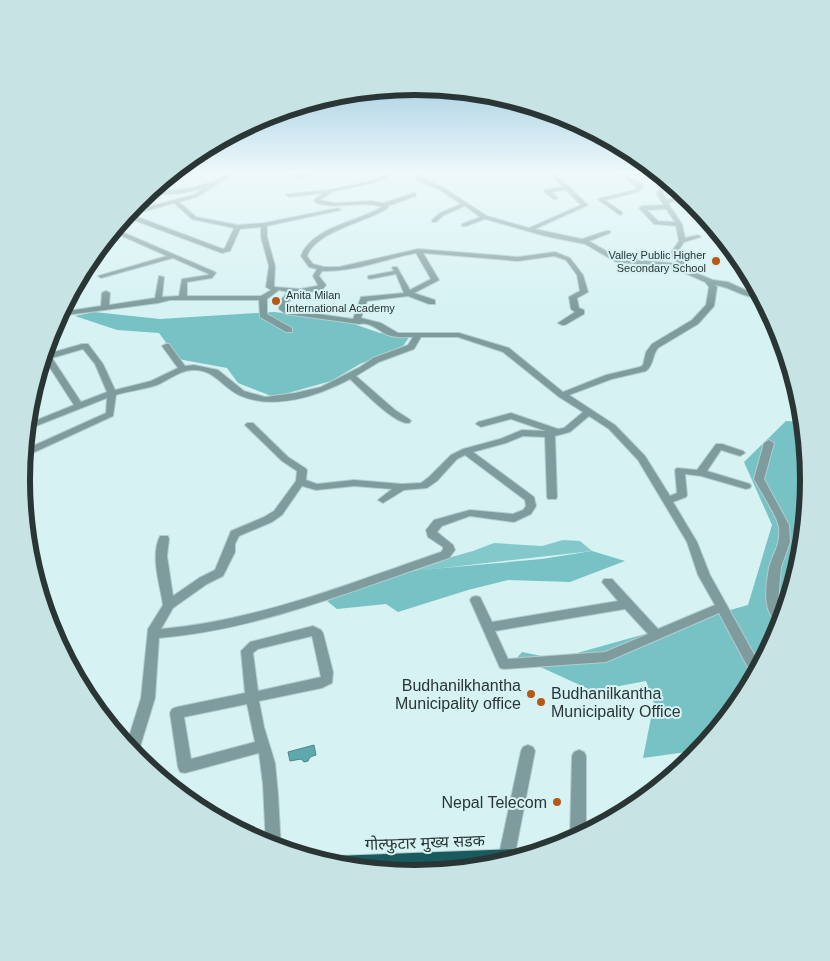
<svg xmlns="http://www.w3.org/2000/svg" width="830" height="961" font-family="Helvetica,'Noto Sans Devanagari',sans-serif">
	<rect width="100%" height="100%" fill="#d6f2f3"/>
	<!-- green -->
	<path fill="#83c9cb" d="M563,540l17,1 12,10 -175,20 -1,-4 57,-16 21,-8 48,3z"/>
	<!-- forest -->
	<path fill="#76c2c5" d="M94,312l66,7 114,-7 68,8 38,13 30,3 -7,10 -43,18 -29,17 -57,16 -36,-14 -11,-15 -49,-9 -19,-26 -42,-3 -42,-14z
		M786,421l17,1 6,59 -8,77 -22,73 -37,68 -41,51 -58,8 11,-55 -8,-22 -53,10 -57,-26 -20,-6 6,-7 34,7 192,-54 24,-80 -28,-63z
		M592,551l33,10 -55,21 -62,-2 -40,10 -70,22 -12,-8 -49,5 -10,-8 72,-29 143,-13z"/>
	<!-- water -->
	<path fill="#5da9ac" stroke="#4e8689" d="M314,745l2,10 -6,2 -2,4 -4,1 -3,-3 -11,2 -2,-9z"/>
	<g fill="none" stroke-linecap="round" stroke-linejoin="round">
		<defs>
			<path id="minor" d="M179,174h10l-21,6 -3,-2z
				M227,174h7l-37,23 -18,5 17,15 42,8 26,-2 74,-15 3,2 -74,16v11l8,29 -1,20 1,1 25,2 17,-3 1,-1 -5,-9 4,-7 -8,-2 -8,-11c11,-29 56,-34 81,-49 -20,-7 -44,3 -66,-4l-2,-3 9,-7 -34,4 -3,-2 1,-1 42,-4 38,-8 21,-8h8l-26,10 -36,7 -14,9 15,3 37,-2 11,2 31,-10 2,1v2l-28,10v2c-21,14 -72,23 -81,48l6,8 11,3h15l79,-18 100,8 37,-5 15,6 13,17 5,17 -11,6 2,10 5,2v4l-19,11h-3l-4,-2 17,-11 -4,-3 -2,-12 11,-6 -3,-16 -11,-15 -12,-4 -36,5 -95,-8 16,27 -25,13 21,7v4h-6l-21,-8 -41,5 -6,17 20,5 17,10h61l50,15 54,44 43,-17 34,-8 3,-2 3,-13 6,-8 40,-24 14,-15 3,-18 -4,-5 -34,-15 -55,-5 -31,-18 -40,-8 -60,-17 -19,7h-4v-2l18,-7 -15,-11 -21,9 -8,7h-4v-2l8,-7 21,-9 -21,-14 -23,-10 -1,-6h6v4l22,10 43,28 42,12 52,-23 -15,-15 -15,2 7,6 -3,2 -11,-8v-2l19,-3 -13,-13h6l32,31 -53,24 47,10 24,-8h4v2l-21,8 31,18 52,4 13,5 -12,-9 -3,-5 9,-13 -3,-15 -22,-2 -15,-16 3,-2 22,-1 -7,-10v-3l10,-11 4,2 -8,9 3,8 20,-4 3,2 -21,5 14,21 3,14 13,-3 3,2 -17,5 -8,12 15,13 -5,2 27,11 15,2 26,12h6l2,4c-17,1 -31,-11 -47,-13l2,2 -3,19 -16,18 -40,24c-6,7 -4,17 -12,23l-34,8 -43,16 46,30 30,31 25,40 7,-3 -2,-23 2,-2 20,2 19,-26h6l21,7 2,2 -5,3 -19,-6 -14,21 43,13 1,2 -1,2 -4,1 -45,-13 -16,-2 2,21 -1,2 -13,5 24,40 13,33 50,90 -5,11 -3,-1 -33,-62 -113,49 -102,7 -4,-1 -30,-68 2,-3 4,-1 4,1 12,25 126,-21 -16,-19 2,-3h8l46,50 57,-24 -17,-30 -11,-33 -49,-82 -29,-31 -20,-13 -19,16 -15,4 2,61 -1,2h-8l-1,-2 -2,-60 -22,-1 -17,7 -33,9 61,45 2,9 -5,8 -17,8 -44,-6 -28,10 -5,6 16,13 2,5 -6,8c-96,32 -188,71 -290,80l-4,60 -15,49 -2,4 -5,4 -8,-10 2,-2 14,-45 7,-69 15,-24c-3,-21 -13,-49 -3,-69h8l1,3 -2,17 6,40 26,-18 16,-8 16,-39 33,-14 10,-6 22,-30 1,-10 -15,-10 -35,-34 -2,-2 2,-2h6l35,34 17,11 2,2 -1,10 11,4 37,-4 48,4 19,-1 8,-6 22,-22 12,-6 37,-10 22,-9 24,1 -35,-12 -30,8 -5,-3 2,-2 33,-9 47,16 6,-1 19,-16 -24,-15 -56,-45 -45,-15h-37l-7,12 -35,13 -23,14 39,34 14,9 2,2 -2,2c-14,2 -48,-34 -59,-44 -32,17 -76,32 -111,16 -17,-8 -25,-26 -46,-25 -13,0 -24,10 -36,15 -12,4 -27,6 -41,10l-3,21 -89,41v-7l82,-37 1,-15 -81,32 1,-6 47,-19 -31,-48 1,-2 38,-11h6l15,20 12,26 36,-9 27,-13 -16,-22 4,-2h3l16,22 9,-1 24,5 26,21 21,6 30,-4 26,-6 39,-20 13,-9 35,-13 5,-8c-8,0 -17,1 -25,-2 -9,-4 -19,-14 -29,-11l-73,-10 -7,-5 1,-8 8,-9 -9,-2 -12,9v15l25,14v4h-6l-26,-15 -1,-17h-89l-12,3 -99,13 2,-4 40,-6 1,-13 4,-2 4,2 -1,12 46,-7 4,-22 5,1 -2,20 17,-1 3,-17 26,-4 1,-1 -36,-16 -72,20 -3,-2 69,-20 -54,-24 2,-4 10,-6v-6l3,-4 65,-17 11,-7 -20,5 -40,3 3,-3c30,-3 55,-4 80,-19zM174,203l18,16 42,9 -9,20 -2,1 -91,-34zM666,209l9,13 -17,-1 -11,-11zM131,219l91,34 8,-2 10,-22 21,-2v10l8,29 -3,21 5,3 -10,6h-74v-14l25,-4 4,-5 -1,-1 -95,-41 10,-7zM416,253l15,26 -21,11 -13,-23h-4l-1,1 2,3 -26,5v2l2,1 26,-5 8,19 -43,4 -8,22 -62,-9 -4,-2c2,-17 21,-15 35,-18l4,-5 -7,-9 3,-5c33,1 63,-12 94,-18zM83,349l12,15 12,28 -26,10 -29,-44zM465,455l60,45 1,6 -3,4 -10,4 -43,-4 -36,10 -8,10 2,7 15,10v2l-2,3c-94,32 -181,68 -280,77l12,-21 34,-24 16,-8 12,-24v-8l4,-8 33,-14 10,-7 20,-29 14,4 38,-4 38,3 -14,11 5,3 21,-13 23,-2 10,-7 20,-22zM625,609l23,25 -43,18 -97,7 -13,-28z
				M292,174h24l-16,5z
				M619,174h7l18,13 -6,5 -33,8 17,12v2l-2,1 -23,-16 37,-9 3,-3z
				M38,373l3,4 -4,3 -1,-1z
				M769,440l5,3 -10,36 25,46 1,17 -9,25 -3,35 2,9 4,3 -3,10c-20,-8 -15,-39 -12,-56 4,-16 12,-22 10,-41 -2,-11 -19,-37 -25,-48l10,-36z
				M313,626l8,4 2,3 10,39 -1,11 -10,5 -63,13 5,26 11,36 3,31 3,55 -15,-4 -3,-61 -4,-31 -74,20 -5,-1 -2,-5 -8,-54 2,-4 5,-2 68,-14 -4,-42 9,-9zM312,636l9,41 -63,14 -5,-38 5,-4zM247,704l8,38 -64,17 -7,-42z
				M528,745l5,2 2,4 -21,108 -14,5 -2,-5 23,-108 2,-4z
				M579,750l5,2 2,4v78l-14,7 -2,-3 2,-82 2,-4z"/>
			<path id="major" d="M517,849l7,3 2,4c-11,4 -23,8 -34,11 -42,9 -124,9 -166,-4l2,-4 7,-3z"/>
		</defs>
		<!-- minor casing -->
		<use href="#minor" stroke="#b4cccd" stroke-width="2"/>
		<!-- major casing -->
		<use href="#major" stroke="#b4cccd" stroke-width="2"/>
		<!-- minor -->
		<use href="#minor" fill="#7e9c9d" fill-rule="evenodd"/>
		<!-- major -->
		<use href="#major" fill="#185a5d" fill-rule="evenodd"/>
	</g>
	<!-- sky -->
	<linearGradient id="sky" x2="0" y2="1"><stop stop-color="#70b0d0"/><stop offset="0.56" stop-color="#edf9fa"/><stop offset="1" stop-color="#edf9fa" stop-opacity="0"/></linearGradient>
	<rect width="830" height="308" fill="url(#sky)"/>
	<!-- markers -->
	<g fill="#b85815" stroke="#d6f2f3" stroke-width="2">
		<circle cx="716" cy="261" r="5"/>
		<circle cx="276" cy="301" r="5"/>
		<circle cx="531" cy="694" r="5"/>
		<circle cx="541" cy="702" r="5"/>
		<circle cx="557" cy="802" r="5"/>
	</g>
	<g text-anchor="middle" stroke-width="4" stroke-linejoin="round" paint-order="stroke">
		<!-- far-poi labels -->
		<g font-size="11" fill="#2a3636" stroke="#d6f2f3" text-anchor="end">
			<text x="706" y="259">Valley Public Higher<tspan x="706" dy="13">Secondary School</tspan></text>
			<text x="286" y="299" text-anchor="start">Anita Milan<tspan x="286" dy="13">International Academy</tspan></text>
		</g>
		<!-- near-poi labels -->
		<g font-size="16" fill="#2a3636" stroke="#d6f2f3" text-anchor="end">
			<text x="521" y="691">Budhanilkhantha<tspan x="521" dy="18">Municipality office</tspan></text>
			<text x="551" y="699" text-anchor="start">Budhanilkantha<tspan x="551" dy="18">Municipality Office</tspan></text>
			<text x="547" y="808">Nepal Telecom</text>
		</g>
		<!-- near-street labels -->
		<g font-size="16" fill="#2a3636" stroke="#d6f2f3">
			<text transform="translate(425 842) rotate(-2)" y="6">गोल्फुटार मुख्य सडक</text>
		</g>
	</g>
	<!-- crop -->
	<path d="M0 0H830V961H0ZM30 480a385 385 0 1 1 770 0a385 385 0 1 1-770 0Z" fill="#c8e3e4" fill-rule="evenodd"/>
	<path fill="none" stroke="#2a3636" stroke-width="6" d="M30 480a385 385 0 1 1 770 0a385 385 0 1 1-770 0Z"/>
</svg>
